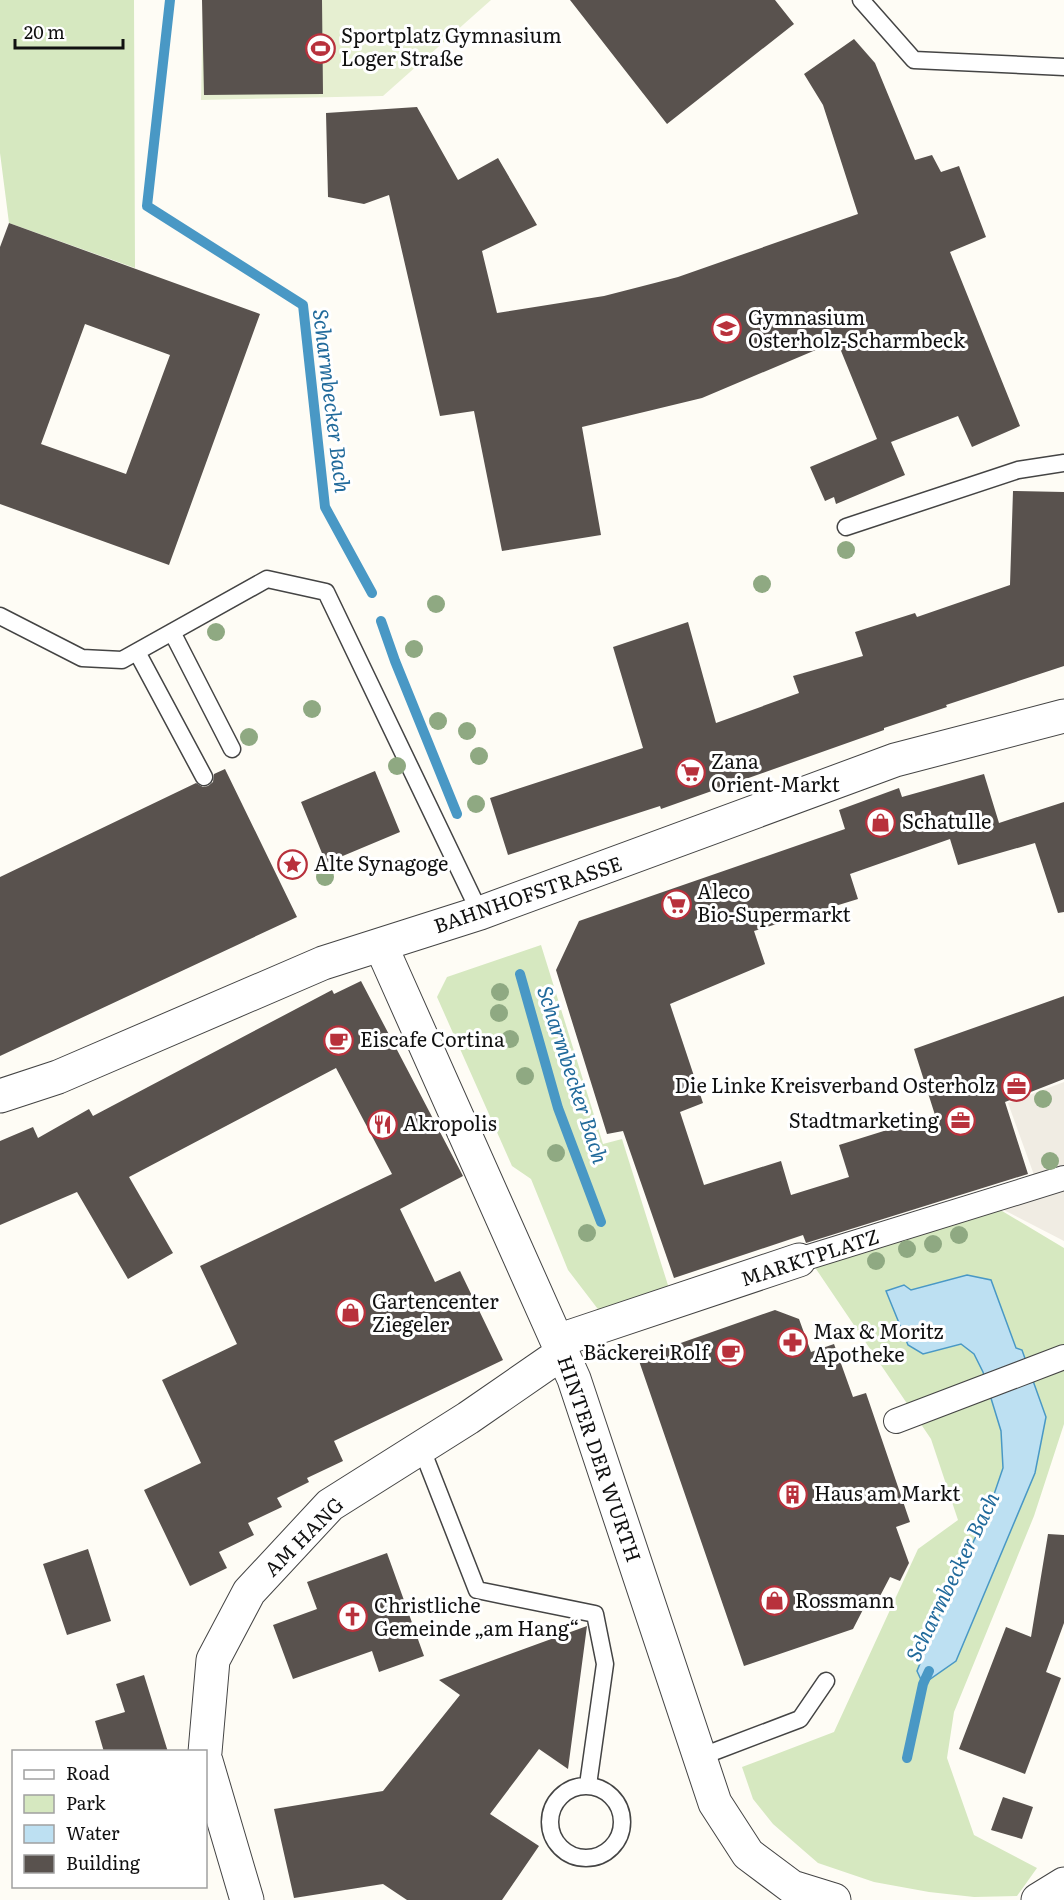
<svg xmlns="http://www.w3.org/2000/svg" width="1064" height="1900" font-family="Literata,serif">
	<rect width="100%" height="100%" fill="#fefcf5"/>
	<!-- green -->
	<path fill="#d6e8c0" d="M0,0h134l1,268 -126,-45 -9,-70z
		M541,945l62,199 19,-5 50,159 -65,23 -39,-51 -37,-91 -19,-13 -75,-169 10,-20z
		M997,1208l67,40v176l-30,92 -80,196 -7,46 27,77 63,33 -20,28 -43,1 -45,-5 -55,-10 -56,-19 -45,-39 -20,-25 -11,-32 92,-35 84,-183 40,-29 -27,-81 -117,-173z"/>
	<!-- pitch -->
	<path fill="#e6efd1" d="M203,0h288l-108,96 -182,4z"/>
	<!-- plaza -->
	<path fill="#f0ece3" d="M1064,1082v159l-66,-34 40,-21 -30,-83z"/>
	<!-- water -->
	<path fill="#bde0f2" stroke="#4998c5" stroke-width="1.5" d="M967,1275l24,5 25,68 6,2 24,67 -11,56 -79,188 -33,23 -6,-13 34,-84 37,-75 15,-44 -2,-37 -18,-59 -9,-18 -13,-10 -38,10 -15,-9 -22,-54 18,-6 7,5z"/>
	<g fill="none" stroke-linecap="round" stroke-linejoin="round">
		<!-- stream -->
		<path stroke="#4998c5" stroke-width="10" d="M170,0l-23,206 156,99 22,202 47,86
			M381,621l14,40 62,153
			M520,974l38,134 43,114
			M907,1758l16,-74 6,-13"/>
	</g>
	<!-- building -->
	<path fill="#59524e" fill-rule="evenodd" d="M202,0h120l1,94 -119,1z
		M570,0h205l19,24 -127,100z
		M854,39l21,24 40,97 17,-5 9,17 18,-6 27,71 -36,15 70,174 -48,21 -14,-31 -67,26 14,33 -69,29 -2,-7 -9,4 -15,-34 67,-28 -40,-98 -135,57 -120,29 19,108 -99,16 -28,-140 -34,5 -51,-221 -25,9 -36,-7 -2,-84 91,-6 41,73 40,-22 39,67 -55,26 15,62 107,-17 74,-19 180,-63 -35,-109 -19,-31z
		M9,223l251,91 -91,251 -169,-61v-257zM85,324l85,31 -44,119 -85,-30z
		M1013,491l51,1v174l-118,39 1,2 -63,21v2l-223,79 -1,-3 -152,49 -18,-57 153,-50 -30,-101 75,-25 28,101 83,-30 -6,-17 70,-20 -8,-24 60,-19 2,4 93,-32z
		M225,769l72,148 -297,139v-179l196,-94 7,4 5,-1 5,-4 1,-8z
		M375,771l25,61 -74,31 -25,-61z
		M984,774l15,49 65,-21v110l-6,1 -23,-70 -77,22 -8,-26 -100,35 8,25 -104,32 11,33 -95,40 33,99 -23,9 24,73 77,-24 10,34 58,-18 -10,-32 96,-30 -21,-66 150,-53v83l-59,23 23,72 -222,69 -3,-8 -129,43 -51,-147 -16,3 -51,-164 23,-49 266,-92 -6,-19 60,-22 3,9z
		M361,981l102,195 -63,33 35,73 25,-11 43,89 -169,81 9,20 -36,17 2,4 -32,16 5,9 -34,16 6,12 -35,17 8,16 -37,18 -46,-96 57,-27 -39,-83 75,-36 -37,-78 192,-92 -56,-106 -207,109 44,76 -45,26 -51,-87 -77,33v-84l33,-14 5,11 51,-29 4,7 239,-126 2,4z
		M775,1310l24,9 12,33 23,-8 19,53 13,-4 44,129 -14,5 13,36 -9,18 -10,-4 -11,21 -8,-4 -18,35 -109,37 -106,-308z
		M1048,1534l16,1v88l-18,49 15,6 -36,96 -66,-25 47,-122 25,10z
		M88,1549l23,72 -44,14 -24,-71z
		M387,1553l37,103 -45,16 -7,-21 -79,28 -20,-54 44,-16 -10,-27z
		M587,1626l-19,143 -29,-20 -49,65 49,32 -37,54h-95l-24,-16 -89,14 -20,-89 109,-18 77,-96 -21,-15z
		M144,1675l24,77h-64l-9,-31 30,-9 -9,-28z
		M1003,1797l30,10 -11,32 -31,-9z"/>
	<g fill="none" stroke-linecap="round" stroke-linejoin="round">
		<defs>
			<path id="service" d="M861,0l53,60 150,7
				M846,527l172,-57 46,-7
				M0,616l82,42 40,2 145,-81 59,13 154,321
				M172,632l60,117
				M137,652l67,125
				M421,1447l56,143 118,24 10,50 -17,121
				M700,1757l100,-38 26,-38
				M550 1822a36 36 0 1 1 72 0a36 36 0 1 1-72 0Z"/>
			<path id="pedestrian" d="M799,1260l265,-82
				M896,1421l168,-64"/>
			<path id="minor" d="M381,946l193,433 141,424 33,51 44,33 42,13
				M557,1341l242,-81
				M205,1752l8,-92 36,-68 81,-87 138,-87 94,-65
				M206,1761l41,139
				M1038,1900l26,-16"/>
			<path id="tertiary" d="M0,1096l58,-19 265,-114 157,-50 415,-153 169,-44"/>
		</defs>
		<!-- service casing -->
		<use href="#service" stroke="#444" stroke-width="19"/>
		<!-- pedestrian casing -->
		<use href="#pedestrian" stroke="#444" stroke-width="26"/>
		<!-- minor casing -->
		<use href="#minor" stroke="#444" stroke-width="35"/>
		<!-- tertiary casing -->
		<use href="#tertiary" stroke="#444" stroke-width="35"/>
		<!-- service -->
		<use href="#service" stroke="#fff" stroke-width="16"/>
		<!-- pedestrian -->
		<use href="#pedestrian" stroke="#fff" stroke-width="24"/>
		<!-- minor -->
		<use href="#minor" stroke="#fff" stroke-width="33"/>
		<!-- tertiary -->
		<use href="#tertiary" stroke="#fff" stroke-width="33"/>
	</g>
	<!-- trees -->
	<g fill="#8fa982">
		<circle cx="846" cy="550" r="9"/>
		<circle cx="762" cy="584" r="9"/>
		<circle cx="436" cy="604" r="9"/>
		<circle cx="216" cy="632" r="9"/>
		<circle cx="414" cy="649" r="9"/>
		<circle cx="312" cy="709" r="9"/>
		<circle cx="438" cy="721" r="9"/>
		<circle cx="467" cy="731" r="9"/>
		<circle cx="249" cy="737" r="9"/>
		<circle cx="479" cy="756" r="9"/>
		<circle cx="397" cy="766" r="9"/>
		<circle cx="476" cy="804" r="9"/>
		<circle cx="325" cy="877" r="9"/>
		<circle cx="500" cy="992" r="9"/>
		<circle cx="499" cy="1013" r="9"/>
		<circle cx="510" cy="1039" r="9"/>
		<circle cx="525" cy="1076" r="9"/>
		<circle cx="1043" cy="1099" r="9"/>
		<circle cx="556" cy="1153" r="9"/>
		<circle cx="1050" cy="1161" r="9"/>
		<circle cx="587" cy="1233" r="9"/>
		<circle cx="959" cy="1235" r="9"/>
		<circle cx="933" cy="1244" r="9"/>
		<circle cx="907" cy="1249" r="9"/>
		<circle cx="876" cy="1261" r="9"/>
	</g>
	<!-- icons -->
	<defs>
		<symbol id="stadium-ring" viewBox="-11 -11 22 22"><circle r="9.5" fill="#fff" stroke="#b8313c" stroke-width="1.5"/><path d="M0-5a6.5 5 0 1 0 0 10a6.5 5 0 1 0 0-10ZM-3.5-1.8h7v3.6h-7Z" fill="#b8313c"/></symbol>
		<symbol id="school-ring" viewBox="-11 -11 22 22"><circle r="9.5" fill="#fff" stroke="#b8313c" stroke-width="1.5"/><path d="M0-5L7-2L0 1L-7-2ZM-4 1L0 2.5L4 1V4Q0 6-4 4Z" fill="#b8313c"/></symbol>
		<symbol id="supermarket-ring" viewBox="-11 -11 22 22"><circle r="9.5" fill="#fff" stroke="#b8313c" stroke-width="1.5"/><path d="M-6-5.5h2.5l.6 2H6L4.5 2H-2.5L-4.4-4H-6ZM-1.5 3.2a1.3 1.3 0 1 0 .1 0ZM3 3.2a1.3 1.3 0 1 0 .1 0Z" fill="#b8313c"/></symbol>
		<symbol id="shop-ring" viewBox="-11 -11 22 22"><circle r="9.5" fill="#fff" stroke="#b8313c" stroke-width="1.5"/><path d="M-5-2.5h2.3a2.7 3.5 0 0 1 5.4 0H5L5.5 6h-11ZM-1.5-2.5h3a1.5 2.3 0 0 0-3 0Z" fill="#b8313c"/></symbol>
		<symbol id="sight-ring" viewBox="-11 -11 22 22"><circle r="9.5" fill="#fff" stroke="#b8313c" stroke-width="1.5"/><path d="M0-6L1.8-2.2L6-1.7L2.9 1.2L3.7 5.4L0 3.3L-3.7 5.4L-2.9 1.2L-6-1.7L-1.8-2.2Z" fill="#b8313c"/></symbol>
		<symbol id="cafe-ring" viewBox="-11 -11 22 22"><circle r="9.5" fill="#fff" stroke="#b8313c" stroke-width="1.5"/><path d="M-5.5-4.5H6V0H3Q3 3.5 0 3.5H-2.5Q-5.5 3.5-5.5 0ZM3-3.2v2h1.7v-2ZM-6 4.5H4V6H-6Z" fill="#b8313c"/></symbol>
		<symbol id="office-ring" viewBox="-11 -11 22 22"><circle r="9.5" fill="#fff" stroke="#b8313c" stroke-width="1.5"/><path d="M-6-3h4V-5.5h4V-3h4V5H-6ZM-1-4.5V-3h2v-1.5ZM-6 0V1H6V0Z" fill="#b8313c"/></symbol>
		<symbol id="restaurant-ring" viewBox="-11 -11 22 22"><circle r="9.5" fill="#fff" stroke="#b8313c" stroke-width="1.5"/><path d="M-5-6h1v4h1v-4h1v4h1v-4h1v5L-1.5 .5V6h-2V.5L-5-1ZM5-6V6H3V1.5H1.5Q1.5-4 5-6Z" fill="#b8313c"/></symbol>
		<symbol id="pharmacy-ring" viewBox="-11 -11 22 22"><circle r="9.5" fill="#fff" stroke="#b8313c" stroke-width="1.5"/><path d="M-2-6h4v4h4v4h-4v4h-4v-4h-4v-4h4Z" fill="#b8313c"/></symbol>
		<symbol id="building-ring" viewBox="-11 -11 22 22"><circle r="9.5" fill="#fff" stroke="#b8313c" stroke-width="1.5"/><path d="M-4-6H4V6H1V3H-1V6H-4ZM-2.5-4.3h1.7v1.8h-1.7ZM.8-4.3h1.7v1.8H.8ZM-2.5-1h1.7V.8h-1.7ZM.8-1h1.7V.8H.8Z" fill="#b8313c"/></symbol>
		<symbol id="church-ring" viewBox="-11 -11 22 22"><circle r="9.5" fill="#fff" stroke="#b8313c" stroke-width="1.5"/><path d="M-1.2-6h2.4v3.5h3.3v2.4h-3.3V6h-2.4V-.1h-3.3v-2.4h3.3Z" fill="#b8313c"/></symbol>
	</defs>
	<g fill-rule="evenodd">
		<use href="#stadium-ring" x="304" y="32" width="33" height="33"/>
		<use href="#school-ring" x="710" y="312" width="33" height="33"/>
		<use href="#supermarket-ring" x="674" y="756" width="33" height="33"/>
		<use href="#shop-ring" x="864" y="806" width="33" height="33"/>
		<use href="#sight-ring" x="276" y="848" width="33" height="33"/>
		<use href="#supermarket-ring" x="660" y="888" width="33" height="33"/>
		<use href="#cafe-ring" x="322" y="1024" width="33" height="33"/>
		<use href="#office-ring" x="1000" y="1070" width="33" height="33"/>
		<use href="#office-ring" x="944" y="1104" width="33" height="33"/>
		<use href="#restaurant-ring" x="366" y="1108" width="33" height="33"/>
		<use href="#shop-ring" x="334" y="1296" width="33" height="33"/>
		<use href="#pharmacy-ring" x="776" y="1326" width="33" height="33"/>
		<use href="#cafe-ring" x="714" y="1336" width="33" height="33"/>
		<use href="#building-ring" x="776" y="1478" width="33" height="33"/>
		<use href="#shop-ring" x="758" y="1584" width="33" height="33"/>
		<use href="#church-ring" x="336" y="1600" width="33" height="33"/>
	</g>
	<g text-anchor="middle" stroke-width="6" stroke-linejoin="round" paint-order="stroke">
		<!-- poi labels -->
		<g font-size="20" fill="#111" stroke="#fff" text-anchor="start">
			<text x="341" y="43">Sportplatz Gymnasium<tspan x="341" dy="23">Loger Straße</tspan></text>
			<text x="748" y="325">Gymnasium<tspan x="748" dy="23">Osterholz-Scharmbeck</tspan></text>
			<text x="711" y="769">Zana<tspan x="711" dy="23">Orient-Markt</tspan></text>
			<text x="902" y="829">Schatulle</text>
			<text x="314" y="871">Alte Synagoge</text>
			<text x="697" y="899">Aleco<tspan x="697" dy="23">Bio-Supermarkt</tspan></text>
			<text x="360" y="1047">Eiscafe Cortina</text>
			<text x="995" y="1093" text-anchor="end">Die Linke Kreisverband Osterholz</text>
			<text x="939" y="1128" text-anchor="end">Stadtmarketing</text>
			<text x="403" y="1131">Akropolis</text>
			<text x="372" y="1309">Gartencenter<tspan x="372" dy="23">Ziegeler</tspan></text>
			<text x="813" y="1339">Max &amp; Moritz<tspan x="813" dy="23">Apotheke</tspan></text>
			<text x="709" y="1360" text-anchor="end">Bäckerei Rolf</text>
			<text x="814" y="1501">Haus am Markt</text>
			<text x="795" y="1608">Rossmann</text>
			<text x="374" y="1613">Christliche<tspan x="374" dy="23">Gemeinde „am Hang“</tspan></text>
		</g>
		<!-- street labels -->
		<g font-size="20" fill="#111" stroke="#fff">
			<text transform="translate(528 895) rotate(-19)" y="7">BAHNHOFSTRASSE</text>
			<text transform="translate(810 1258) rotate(-18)" y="7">MARKTPLATZ</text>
			<text transform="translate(599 1459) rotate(71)" y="7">HINTER DER WURTH</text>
			<text transform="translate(304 1537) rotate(-45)" y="7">AM HANG</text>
		</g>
		<!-- water labels -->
		<g font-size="21" font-style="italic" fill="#216a9b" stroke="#fff">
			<text transform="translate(331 401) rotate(83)" y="7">Scharmbecker Bach</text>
			<text transform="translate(572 1075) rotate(72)" y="7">Scharmbecker Bach</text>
			<text transform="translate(953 1577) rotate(-64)" y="7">Scharmbecker Bach</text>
		</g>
	</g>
	<!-- legend -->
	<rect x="12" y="1750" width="195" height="138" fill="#ffffff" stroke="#a0a0a0" stroke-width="1.5"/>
	<rect x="24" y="1770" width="30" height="9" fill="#ffffff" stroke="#a0a0a0" stroke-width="1.5"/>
	<text x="66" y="1780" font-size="18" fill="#111111">Road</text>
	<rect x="24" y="1795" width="30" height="18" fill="#d6e8c0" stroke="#a0a0a0" stroke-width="1.5"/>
	<text x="66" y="1810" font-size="18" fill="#111111">Park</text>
	<rect x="24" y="1825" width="30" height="18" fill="#bde0f2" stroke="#a0a0a0" stroke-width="1.5"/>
	<text x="66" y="1840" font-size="18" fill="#111111">Water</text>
	<rect x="24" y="1855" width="30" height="18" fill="#59524e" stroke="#a0a0a0" stroke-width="1.5"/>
	<text x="66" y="1870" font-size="18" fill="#111111">Building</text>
	<!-- scale -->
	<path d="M15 39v9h108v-9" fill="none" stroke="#111111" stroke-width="3"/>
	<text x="24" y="39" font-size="18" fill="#111111" stroke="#ffffff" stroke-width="4.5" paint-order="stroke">20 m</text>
</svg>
